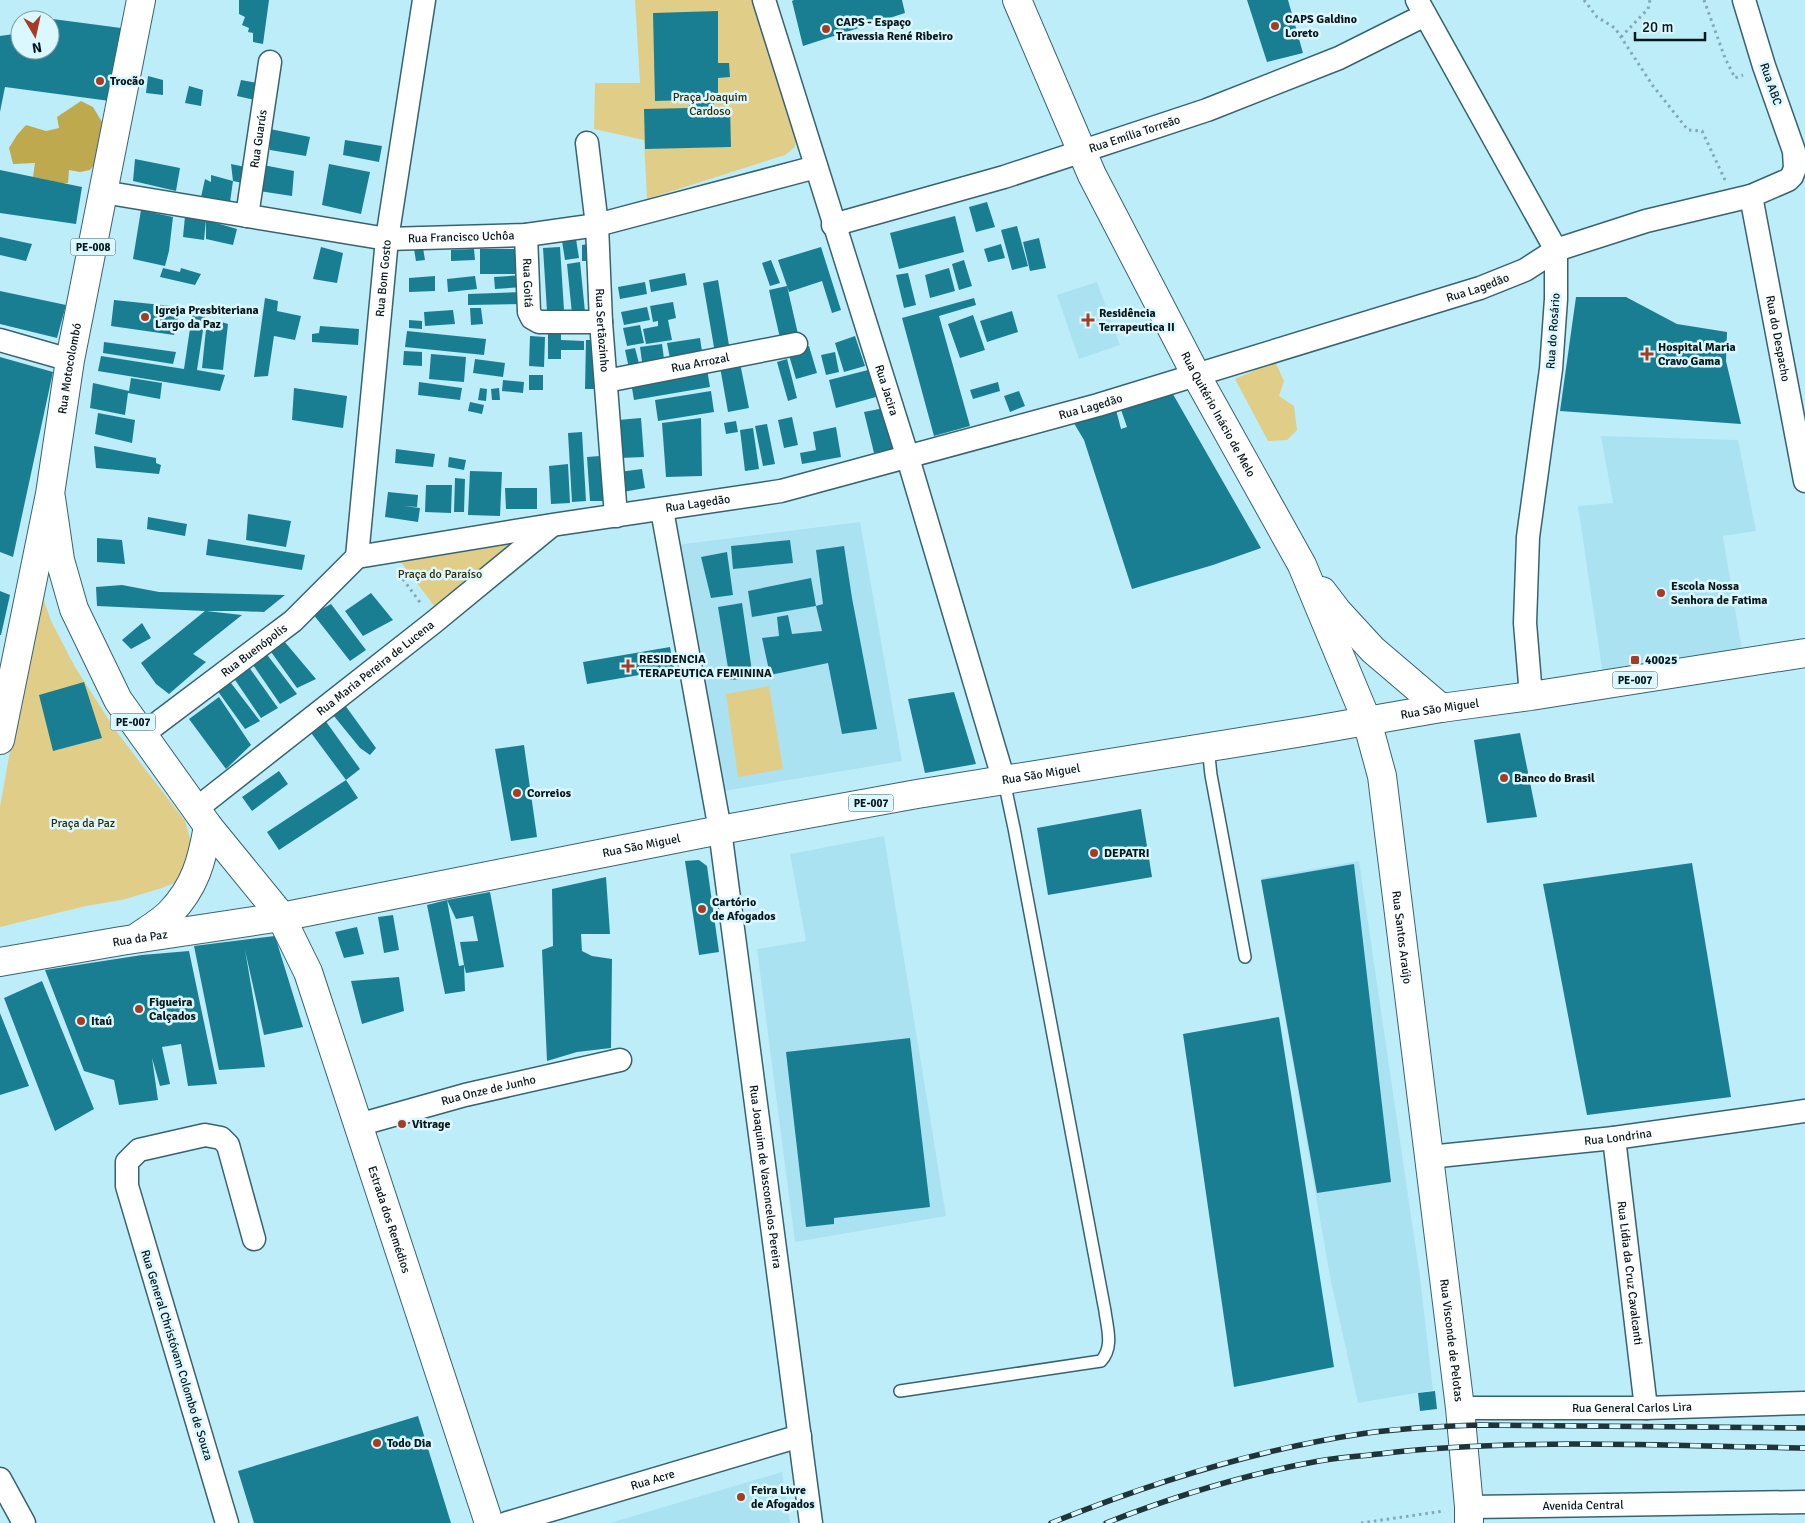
<svg xmlns="http://www.w3.org/2000/svg" width="1805" height="1523" font-family="Signika,sans-serif">
	<rect width="100%" height="100%" fill="#beedfa"/>
	<!-- built -->
	<path fill="#aae2f1" d="M1097,282l23,63 -41,14 -22,-64z
		M1601,436l137,4 18,91 -33,5 19,114 -139,25 -25,-169 35,-3z
		M860,522l42,239 -178,30 -48,-246z
		M884,836l62,380 -151,26 -38,-293 49,-8 -16,-87z
		M1359,861l61,416 13,113 -75,13 -28,-126 -69,-399z
		M782,1472l8,51h-180z"/>
	<!-- green -->
	<path fill="#e0ce88" d="M635,0h117l44,137 -1,10 -10,8 -138,44 -3,-59 -50,-11 1,-46h45z
		M1275,361l9,20 -5,15 15,10 3,24 -10,10 -19,1 -33,-62z
		M512,539l2,6 -79,62 -38,-50z
		M42,594l9,27 24,46 41,64 69,90 6,21 -3,18 -8,16 -6,7 -12,5 -40,12 -36,6 -86,21v-120l22,-124z
		M769,686l14,83 -45,8 -12,-83z"/>
	<!-- forest -->
	<path fill="#bfa94e" d="M81,101l12,6 15,25 -11,29 -7,9 -10,2 -11,-2 -1,13h-7l-28,-6 2,-14 -22,1 -4,-16 8,-13 9,-10 20,6 13,-3 -2,-11z"/>
	<!-- building -->
	<path fill="#1a7e93" d="M239,0h30l-6,44 -10,-2v-9l-5,-1 1,-4 -7,-3 3,-8 -6,-3z
		M794,0h108l3,13 -102,33 -11,-45z
		M1247,0h41l15,53 -36,9z
		M718,11v52h11l1,14 -12,1v19h-4v10h16l1,40 -86,2 -1,-40 45,-1v-8l-34,1 -2,-88z
		M30,16l91,12 -11,73 -105,-14 -5,25v-76l14,-2 6,-7v23h30v-30h-23z
		M148,76l15,4v15l-17,-2z
		M241,80l21,4 -3,17 -22,-5z
		M189,86l14,4 -2,16 -16,-3z
		M270,129l40,8 -4,19 -36,-6z
		M345,140l37,6 -3,16 -36,-7z
		M135,159l45,9 -4,23 -43,-10z
		M231,164l19,4 -3,16 -14,-3z
		M329,164l41,8 -9,42 -39,-9z
		M263,165l31,6 -2,25 -33,-5z
		M0,170l82,17 -6,37 -76,-11z
		M211,175l22,6 -3,21 -29,-5 4,-18 6,3z
		M987,202l8,25 -19,5 -7,-25z
		M141,210l32,7 -4,34 -4,15 -32,-7z
		M185,216l21,4 -2,20 -21,-3z
		M955,216l9,36 -65,17 -9,-36z
		M206,220l31,9 -4,16 -27,-6z
		M1017,226l11,40 -16,4 -11,-40z
		M0,237l32,7 -6,17 -26,-6z
		M1039,238l7,30 -16,3 -7,-29z
		M576,239l3,19 -14,2 -3,-19z
		M588,244l1,17h-7v-16z
		M1001,244l4,14 -17,4 -4,-13z
		M321,247l22,6 -6,30 -24,-4z
		M560,247l4,63 -17,1 -4,-63z
		M821,247l20,63 -9,3 -10,-32 -33,11 -2,-6 11,48 -18,4 -11,-48 18,-4 -9,-26z
		M423,248l2,12 -9,1 -2,-12z
		M474,249l1,11 -24,1v-11z
		M480,249h42v25h-42z
		M771,260l9,23 -10,3 -8,-23z
		M964,260l8,26 -13,4 -7,-26z
		M580,262l5,50 -13,2 -5,-50z
		M163,268l17,4 1,-4 20,6 -6,11 -35,-8z
		M949,268l6,23 -25,7 -5,-23z
		M685,273l2,12 -36,7 -2,-12z
		M908,273l8,32 -12,3 -8,-33z
		M523,275l1,12 -29,2 -1,-12z
		M435,276v15l-26,1v-14z
		M475,276l2,13 -29,3 -1,-13z
		M718,280l12,71 -15,2 -12,-70z
		M645,282l2,12 -27,5 -2,-12z
		M0,291l66,14 -9,33 -57,-14z
		M524,292v12l-56,1v-11z
		M1576,297h50l51,27 50,8 -1,29 15,63 -181,-13z
		M265,298l13,3 -1,10 24,5 -6,24 -21,-4 -6,40 -14,1z
		M974,298l2,7 -37,11 31,110 -36,10 -32,-118z
		M114,300l67,7 -7,28 -63,-9z
		M673,302l3,16 -8,2 4,20 -26,4 -3,-15 15,-3v-5l-5,1 -3,-16z
		M647,307l3,13 -26,5 -3,-13z
		M470,308h11l2,16 -12,1z
		M453,310l2,14 -30,2 -1,-14z
		M1012,311l6,21 -31,10 -7,-21z
		M192,315l13,2 -8,53 28,5 -5,16 -122,-20 3,-15 83,13z
		M973,315l12,35 -25,8 -12,-34z
		M216,320l12,4 -5,46 -21,-2 4,-39 8,3z
		M409,320l13,1v8l-13,-1z
		M640,325l4,18 -17,3 -4,-18z
		M320,326l39,3 -1,16 -46,-3v-8l7,-1z
		M548,330l13,1v9l23,1v9h-23v9h-13z
		M407,331l79,8 -2,16 -79,-8z
		M530,336l15,1 -1,30 -15,-1z
		M855,336l10,30 -21,6 -9,-29z
		M700,338l3,20 -32,6 -4,-21z
		M586,340h12l-1,49h-12z
		M104,342l72,10 -3,12 -70,-11z
		M662,344l3,22 -22,3 -3,-22z
		M809,346l8,27 -21,6 -8,-27z
		M635,348l6,23 -11,2 -5,-23z
		M404,351l18,1v14l-19,-1z
		M835,352l4,20 -13,3 -5,-20z
		M431,354l35,3 -2,25 -35,-3z
		M0,357l53,15 -40,185 -13,-5z
		M475,359l30,4 -2,14 -30,-4z
		M787,359l10,39 -9,3 -11,-39z
		M740,363l9,45 -21,4 -8,-45z
		M707,369l3,18 -76,13 -3,-18z
		M868,370l8,27 -40,11 -7,-28z
		M529,375h14v15h-14z
		M131,378l31,5 -2,16 -32,-6 -3,22 -35,-7 3,-25 36,8z
		M503,380l21,2 -1,11 -21,-2z
		M419,382l43,6 -2,12 -42,-5z
		M998,382l2,9 -27,8 -3,-9z
		M294,388l53,8 -4,32 -51,-8z
		M480,388l7,1 -1,12 -8,-1z
		M499,388l1,12h-8l-1,-11z
		M1170,389l91,159 -48,17 -81,24 -48,-149 -12,-20 43,-14 6,23 6,-2 -8,-23z
		M711,391l3,21 -56,9 -3,-21z
		M1019,391l6,15 -15,6 -6,-16z
		M470,402l14,3 -2,9 -14,-3z
		M884,408l9,41 -19,4 -10,-41z
		M98,413l37,7 -3,23 -37,-9z
		M792,417l6,28 -14,3 -6,-28z
		M641,418l3,39 -24,1 -2,-38z
		M701,418l1,58 -36,1 -4,-54z
		M736,421l2,11 -12,2 -2,-11z
		M767,424l8,40 -12,2 -8,-40z
		M836,427l5,30 -39,7 -2,-11 16,-3 -3,-18z
		M753,428l6,41 -14,2 -5,-41z
		M582,432l4,69 -14,1 -4,-69z
		M94,446l62,12v5l5,2 -2,9 -63,-6z
		M396,449l39,5 -2,13 -38,-4z
		M600,456l3,45h-13l-3,-44z
		M449,457l17,3 -2,10 -16,-3z
		M568,464l2,39 -19,1 -2,-38z
		M642,469l3,19 -22,4 -4,-20z
		M470,471l32,1 -2,44 -32,-1z
		M455,478l10,1 -1,33h-10z
		M426,485h26l-1,28 -26,-1z
		M505,488h32v21h-31z
		M388,492l30,3 -1,12 -14,-1 17,2 -2,14 -33,-5z
		M248,514l43,7 -5,26 -40,-7z
		M148,517l39,7 -2,12 -38,-7z
		M97,538l25,2 3,24 -28,-2z
		M208,539l97,16 -3,15 -96,-15z
		M790,540l3,23 -60,6 -2,-23z
		M844,546l8,52 25,131 -35,5 -14,-71 -58,12 -8,-37 17,-2 -2,-19 11,-2 4,19 30,-3 -6,-25 7,-2 -7,-54z
		M727,552l6,43 -22,3 -10,-41z
		M811,578l5,28 -64,11 -4,-26z
		M122,585l37,7 126,3 -21,17 -26,-1h-32l36,4 -49,39 13,8 -37,32 -13,-10 -15,-21 64,-52 -108,-5 -1,-19z
		M0,591l10,4 -9,40h-1z
		M371,593l22,27 -30,16 -18,-25z
		M742,603l11,75 -23,2 -12,-73z
		M331,604l35,46 -16,11 -37,-47z
		M142,623l9,15 -20,11 -9,-9z
		M284,641l32,38 -19,9 -28,-39z
		M670,647l4,22 -87,15 -4,-22z
		M265,652l32,42 -17,10 -29,-42z
		M246,663l32,45 -17,10 -30,-44z
		M84,682l18,56 -49,13 -14,-56z
		M231,683l29,38 -15,8 -28,-39z
		M954,692l22,72 -51,9 -17,-74z
		M219,697l32,48 -25,24 -37,-50z
		M342,701l34,47 -6,7 -10,-7 -31,-38z
		M322,716l38,53 -14,11 -40,-54z
		M1520,733l17,84 -50,6 -13,-83z
		M524,745l13,92 -26,4 -16,-92z
		M279,771l9,13 -36,27 -10,-14z
		M346,780l12,18 -79,52 -12,-18z
		M1141,809l11,68 -104,18 -11,-67z
		M699,860l8,6 12,86 -20,3 -14,-94z
		M1692,863l39,234 -144,18 -44,-231z
		M1354,864l37,318 -74,11 -56,-313z
		M606,877l4,57h-29l1,17 10,5 20,3 -1,89 -34,4 -30,9 -5,-111 11,-4 -1,-57z
		M490,892l14,75 -38,6 -2,-8 1,26 -20,3 -18,-89 20,-5 12,66 5,-1 -4,-23 18,-1 -5,-25 -17,3 -9,-19z
		M393,915l6,35 -15,3 -6,-36z
		M357,927l7,27 -20,4 -9,-26z
		M275,936l28,91 -39,8 -19,-85 20,117 -46,3 -25,-124z
		M189,951l28,133 -29,2 -7,-42 -19,3 8,37 -10,2 -8,-28 6,42 -39,5 -5,-25 -30,-9 -39,-101 97,-15z
		M399,977l5,34 -42,13 -11,-43z
		M42,981l52,128 -39,22 -51,-133z
		M0,1013l29,73 -29,9z
		M1279,1017l55,350 -100,20 -51,-353z
		M910,1038l20,169 -96,11v6l-28,3 -20,-175z
		M1435,1391l2,18 -17,2 -2,-18z
		M418,1416l33,107h-197l-16,-52z"/>
	<g fill="none" stroke-linecap="round" stroke-linejoin="round">
		<defs>
			<path id="lane" d="M1208,747l3,28 34,182
				M900,1391l201,-30c13,-14 6,-33 4,-50l-91,-483 -10,-47"/>
			<g id="street">
				<path id="s1" d="M764,0l144,458 96,323"/>
				<path d="M1417,0l139,250v49l-5,70 -23,168 -3,86 6,73"/>
				<path id="s2" d="M587,143l10,82 4,97 15,194"/>
				<path id="s3" d="M103,192l284,47 139,-4 71,-10 219,-58"/>
				<path id="s4" d="M1751,196l54,285"/>
				<path id="s5" d="M247,216l23,-154"/>
				<path id="s6" d="M833,225l171,-48 203,-67 132,-52 86,-43"/>
				<path id="s7" d="M526,235l3,77 3,6 7,4h62"/>
				<path d="M0,340l70,20"/>
				<path id="s8" d="M606,381l190,-37"/>
				<path id="s9" d="M662,510l58,320 91,693"/>
				<path id="s10" d="M357,557l195,-32 229,-34 317,-86 382,-117 45,-18 31,-20 90,-29 105,-25 37,-16 4,-4 3,-8 -1,-17 -30,-85 -20,-66"/>
				<path id="s11" d="M357,557l30,-318 37,-239"/>
				<path id="s12" d="M143,734l150,-113 64,-64"/>
				<path id="s13" d="M196,809l238,-187 117,-96"/>
				<path id="s14" d="M358,1125l107,-30 155,-35"/>
				<path id="s15" d="M1614,1138l32,270"/>
				<path id="s16" d="M1429,1157l185,-19 191,-27"/>
				<path id="s17" d="M1460,1408h186l159,-5"/>
				<path d="M0,1479l24,44"/>
				<path id="s18" d="M1469,1507l336,-5"/>
				<path d="M227,1523l-100,-337v-24l12,-12 66,-15 16,3 7,7 26,94"/>
				<path id="s19" d="M507,1523l293,-87"/>
			</g>
			<g id="primary">
				<path id="s20" d="M1017,0l75,175 104,200 106,190 65,156 15,55 78,632 9,99v16"/>
				<path id="s21" d="M51,498l9,62 14,49 44,91 90,126 71,87 29,59 181,551"/>
				<path d="M1322,591l16,21 35,38 68,58"/>
				<path d="M139,936c10,-7 22,-14 31,-23 25,-26 32,-52 38,-87"/>
				<path id="s22" d="M0,962l121,-21 160,-24 439,-87 197,-36 392,-63 132,-23 90,-12 274,-43"/>
			</g>
			<g id="highway">
				<path id="s23" d="M0,740l50,-246 20,-134 71,-360"/>
			</g>
		</defs>
		<!-- lane casing -->
		<use href="#lane" stroke="#37636e" stroke-width="14"/>
		<!-- street casing -->
		<use href="#street" stroke="#37636e" stroke-width="25"/>
		<!-- primary casing -->
		<use href="#primary" stroke="#37636e" stroke-width="30"/>
		<!-- highway casing -->
		<use href="#highway" stroke="#37636e" stroke-width="30"/>
		<!-- path -->
		<path stroke="#83a8b2" stroke-width="3" stroke-dasharray="2.5 4" stroke-linecap="butt" d="M1584,0l13,17 18,11 38,58 35,44 14,1 23,49
			M1704,0l21,58 10,20 8,-3
			M1621,37l27,-28 2,-9
			M399,574l23,31
			M1361,1523l83,-12"/>
		<!-- lane -->
		<use href="#lane" stroke="#fff" stroke-width="11"/>
		<!-- street -->
		<use href="#street" stroke="#fff" stroke-width="22"/>
		<!-- primary -->
		<use href="#primary" stroke="#fff" stroke-width="28"/>
		<!-- highway -->
		<use href="#highway" stroke="#fff" stroke-width="28"/>
		<defs>
			<path id="rail" d="M1051,1523c102,-41 206,-74 316,-90 38,-5 75,-7 113,-8l325,3
				M1106,1523c69,-27 140,-49 213,-62 22,-4 46,-5 68,-8 138,-15 279,-7 418,-5"/>
		</defs>
		<!-- rail casing -->
		<use href="#rail" stroke="#1e3439" stroke-width="5.5"/>
		<!-- rail -->
		<use href="#rail" stroke="#dbf7ff" stroke-width="4" stroke-dasharray="11" stroke-linecap="butt"/>
	</g>
	<!-- markers -->
	<g fill="#a63d22" stroke="#dbf7ff" stroke-width="2">
		<circle cx="1275" cy="26" r="5"/>
		<circle cx="826" cy="29" r="5"/>
		<circle cx="100" cy="81" r="5"/>
		<circle cx="145" cy="317" r="5"/>
		<path d="M1085.5 312.5h5v5h5v5h-5v5h-5v-5h-5v-5h5z"/>
		<path d="M1644.5 346.5h5v5h5v5h-5v5h-5v-5h-5v-5h5z"/>
		<circle cx="1661" cy="593" r="5"/>
		<rect x="1630" y="655" width="10" height="10" rx="2.5"/>
		<path d="M625.5 658.5h5v5h5v5h-5v5h-5v-5h-5v-5h5z"/>
		<circle cx="1504" cy="778" r="5"/>
		<circle cx="517" cy="793" r="5"/>
		<circle cx="1094" cy="853" r="5"/>
		<circle cx="702" cy="909" r="5"/>
		<circle cx="139" cy="1009" r="5"/>
		<circle cx="81" cy="1021" r="5"/>
		<circle cx="402" cy="1124" r="5"/>
		<circle cx="377" cy="1443" r="5"/>
		<circle cx="741" cy="1497" r="5"/>
	</g>
	<g text-anchor="middle" stroke-width="5" stroke-linejoin="round" paint-order="stroke">
		<!-- shield labels -->
		<g fill="#dbf7ff" stroke="#465b60" stroke-width="1">
			<rect x="70.5" y="238.5" width="45" height="17" rx="4"/>
			<rect x="1612.5" y="671.5" width="45" height="17" rx="4"/>
			<rect x="110.5" y="713.5" width="45" height="17" rx="4"/>
			<rect x="848.5" y="794.5" width="45" height="17" rx="4"/>
		</g>
		<g font-size="11" font-weight="bold" fill="#06181c">
			<text x="93" y="251">PE-008</text>
			<text x="1635" y="684">PE-007</text>
			<text x="133" y="726">PE-007</text>
			<text x="871" y="807">PE-007</text>
		</g>
		<!-- poi labels -->
		<g font-size="12" font-weight="bold" fill="#06181c" stroke="#dbf7ff" text-anchor="start">
			<text x="1285" y="23">CAPS Galdino<tspan x="1285" dy="14">Loreto</tspan></text>
			<text x="836" y="26">CAPS - Espaço<tspan x="836" dy="14">Travessia René Ribeiro</tspan></text>
			<text x="110" y="85">Trocão</text>
			<text x="155" y="314">Igreja Presbiteriana<tspan x="155" dy="14">Largo da Paz</tspan></text>
			<text x="1099" y="317">Residência<tspan x="1099" dy="14">Terrapeutica II</tspan></text>
			<text x="1658" y="351">Hospital Maria<tspan x="1658" dy="14">Cravo Gama</tspan></text>
			<text x="1671" y="590">Escola Nossa<tspan x="1671" dy="14">Senhora de Fatima</tspan></text>
			<text x="639" y="663">RESIDENCIA<tspan x="639" dy="14">TERAPEUTICA FEMININA</tspan></text>
			<text x="1645" y="664">40025</text>
			<text x="1514" y="782">Banco do Brasil</text>
			<text x="527" y="797">Correios</text>
			<text x="1104" y="857">DEPATRI</text>
			<text x="712" y="906">Cartório<tspan x="712" dy="14">de Afogados</tspan></text>
			<text x="149" y="1006">Figueira<tspan x="149" dy="14">Calçados</tspan></text>
			<text x="91" y="1025">Itaú</text>
			<text x="412" y="1128">Vitrage</text>
			<text x="387" y="1447">Todo Dia</text>
			<text x="751" y="1494">Feira Livre<tspan x="751" dy="14">de Afogados</tspan></text>
		</g>
		<!-- street labels -->
		<g font-size="12" fill="#06181c" stroke="#dbf7ff">
			<text transform="translate(1771 84) rotate(71)" y="4">Rua ABC</text>
			<text dy="4" stroke="none"><textPath href="#s6" startOffset="315">Rua Emília Torreão</textPath></text>
			<text dy="4" stroke="none"><textPath href="#s5" startOffset="78">Rua Guarús</textPath></text>
			<text dy="4" stroke="none"><textPath href="#s3" startOffset="362">Rua Francisco Uchôa</textPath></text>
			<text dy="4" stroke="none"><textPath href="#s11" startOffset="280">Rua Bom Gosto</textPath></text>
			<text dy="4" stroke="none"><textPath href="#s7" startOffset="48">Rua Goitá</textPath></text>
			<text dy="4" stroke="none"><textPath href="#s10" startOffset="1155">Rua Lagedão</textPath></text>
			<text dy="4" stroke="none"><textPath href="#s2" startOffset="188">Rua Sertãozinho</textPath></text>
			<text transform="translate(1553 331) rotate(-86)" y="4">Rua do Rosário</text>
			<text dy="4" stroke="none"><textPath href="#s4" startOffset="145">Rua do Despacho</textPath></text>
			<text dy="4" stroke="none"><textPath href="#s8" startOffset="96">Rua Arrozal</textPath></text>
			<text dy="4" stroke="none"><textPath href="#s23" startOffset="378">Rua Motocolombó</textPath></text>
			<text dy="4" stroke="none"><textPath href="#s1" startOffset="409">Rua Jacira</textPath></text>
			<text dy="4" stroke="none"><textPath href="#s10" startOffset="750">Rua Lagedão</textPath></text>
			<text dy="4" stroke="none"><textPath href="#s20" startOffset="461">Rua Quitério Inácio de Melo</textPath></text>
			<text dy="4" stroke="none"><textPath href="#s10" startOffset="345">Rua Lagedão</textPath></text>
			<text dy="4" stroke="none"><textPath href="#s12" startOffset="139">Rua Buenópolis</textPath></text>
			<text dy="4" stroke="none"><textPath href="#s13" startOffset="228">Rua Maria Pereira de Lucena</textPath></text>
			<text dy="4" stroke="none"><textPath href="#s22" startOffset="1462">Rua São Miguel</textPath></text>
			<text dy="4" stroke="none"><textPath href="#s22" startOffset="1058">Rua São Miguel</textPath></text>
			<text dy="4" stroke="none"><textPath href="#s22" startOffset="652">Rua São Miguel</textPath></text>
			<text dy="4" stroke="none"><textPath href="#s20" startOffset="1022">Rua Santos Araújo</textPath></text>
			<text dy="4" stroke="none"><textPath href="#s22" startOffset="142">Rua da Paz</textPath></text>
			<text dy="4" stroke="none"><textPath href="#s14" startOffset="135">Rua Onze de Junho</textPath></text>
			<text dy="4" stroke="none"><textPath href="#s16" startOffset="190">Rua Londrina</textPath></text>
			<text dy="4" stroke="none"><textPath href="#s9" startOffset="675">Rua Joaquim de Vasconcelos Pereira</textPath></text>
			<text dy="4" stroke="none"><textPath href="#s21" startOffset="808">Estrada dos Remédios</textPath></text>
			<text dy="4" stroke="none"><textPath href="#s15" startOffset="136">Rua Lídia da Cruz Cavalcanti</textPath></text>
			<text dy="4" stroke="none"><textPath href="#s20" startOffset="1428">Rua Visconde de Pelotas</textPath></text>
			<text transform="translate(177 1355) rotate(73)" y="4">Rua General Christóvam Colombo de Souza</text>
			<text dy="4" stroke="none"><textPath href="#s17" startOffset="172">Rua General Carlos Lira</textPath></text>
			<text dy="4" stroke="none"><textPath href="#s19" startOffset="152">Rua Acre</textPath></text>
			<text dy="4" stroke="none"><textPath href="#s18" startOffset="114">Avenida Central</textPath></text>
		</g>
		<!-- park labels -->
		<g font-size="12" fill="#342b02" stroke="#dbf7ff">
			<text x="710" y="101">Praça Joaquim<tspan x="710" dy="14">Cardoso</tspan></text>
			<text x="440" y="578">Praça do Paraíso</text>
			<text x="83" y="827">Praça da Paz</text>
		</g>
	</g>
	<!-- north arrow -->
	<g transform="translate(35 35) rotate(171)"><circle r="24" fill="#dbf7ff" stroke="#869ea4"/>
	<path d="M0-4L9 19L0 12L-9 19Z" fill="#a63d22"/>
	<text y="-8" font-size="14" font-weight="bold" text-anchor="middle" fill="#06181c">N</text>
	</g>
	<!-- scale -->
	<path d="M1635 32v8h70v-8" fill="none" stroke="#06181c" stroke-width="2.5"/>
	<text x="1642" y="32" font-size="15" fill="#06181c" stroke="#dbf7ff" stroke-width="4" paint-order="stroke">20 m</text>
</svg>
